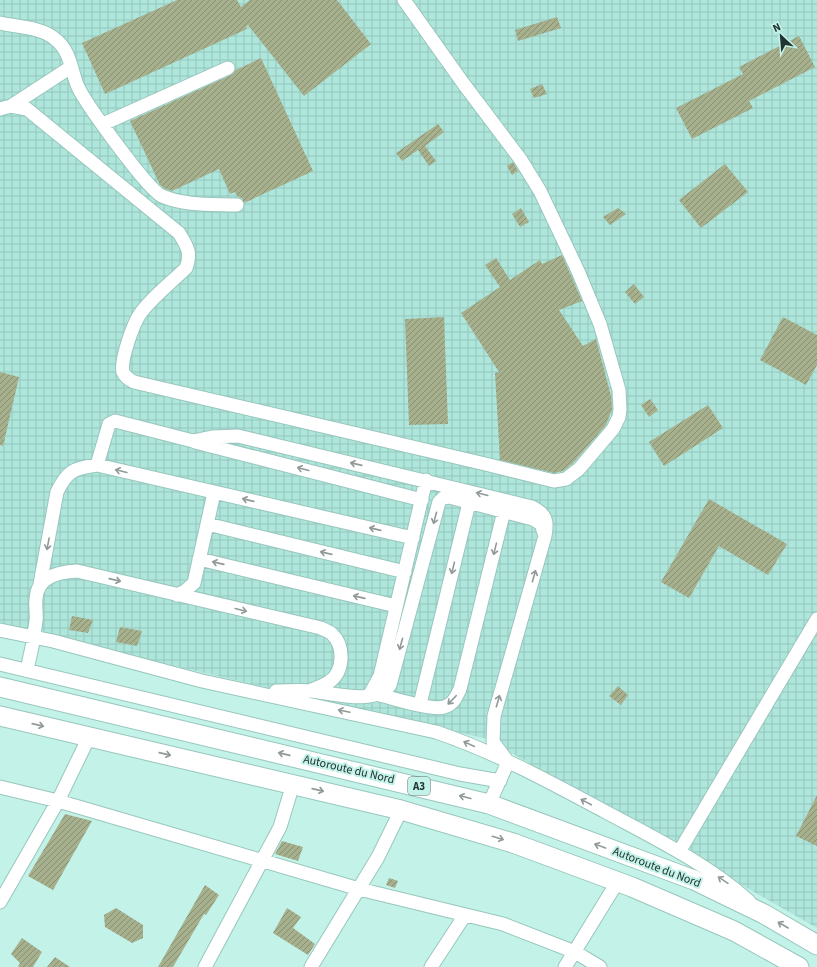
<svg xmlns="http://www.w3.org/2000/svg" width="817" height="967" font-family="'Source Sans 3',sans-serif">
	<defs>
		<pattern id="industrial-grid" width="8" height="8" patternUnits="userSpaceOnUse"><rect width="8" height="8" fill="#aee6dc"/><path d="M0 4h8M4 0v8" fill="none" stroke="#95c6bd"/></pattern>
		<pattern id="building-hatch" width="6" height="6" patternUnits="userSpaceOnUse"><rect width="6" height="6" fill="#a6b08d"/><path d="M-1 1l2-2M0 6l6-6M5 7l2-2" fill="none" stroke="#879074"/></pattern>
	</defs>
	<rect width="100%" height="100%" fill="#c3f2e9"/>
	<!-- industrial -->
	<path fill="url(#industrial-grid)" d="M0,0h817v928l-330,-189 -487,-114z"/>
	<!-- building -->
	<path fill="url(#building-hatch)" d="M177,0h60l4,7 9,-7h87l34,44 -67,52 -56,-71 -2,2 1,2 -142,65 -23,-51z
		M557,17l4,11 -43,13 -3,-11z
		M799,36l16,31 -66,34 4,7 -61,31 -16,-31 67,-34 -4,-7z
		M261,58l52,113 -69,32 -2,-5 -4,-1 -3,-5 -5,2 -11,-25 -47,22 -6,-2 -6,-4 -30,-64 101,-46 5,-5z
		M542,84l5,10 -13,4 -4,-9z
		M438,124l6,8 -19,14 11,15 -7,5 -11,-16 -16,11 -6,-8z
		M513,162l5,9 -6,4 -5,-9z
		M725,164l23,28 -47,36 -22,-28z
		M521,208l8,14 -9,5 -8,-13z
		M618,208l8,6 -16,11 -7,-8z
		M562,255l20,46 -23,9 24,36 13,-7 15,57 1,13 -6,16 -33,38 -10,8 -9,2 -54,-13 -5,-87 4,-1 -38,-59 39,-26 -15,-22 11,-7 14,22 30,-20 2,4z
		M634,284l10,13 -9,7 -10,-12z
		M444,317l4,107 -39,1 -4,-106z
		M783,317l34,18v30l-11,20 -46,-25z
		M0,372l19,5 -16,69 -3,-1z
		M650,399l8,11 -9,7 -8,-12z
		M708,405l15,23 -59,38 -15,-24z
		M709,499l78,45 -19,31 -49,-29 -30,52 -28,-16z
		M72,616l21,4 -5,13 -19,-3z
		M120,627l22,4 -5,15 -21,-4z
		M618,686l10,9 -7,10 -12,-9z
		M817,795v51l-21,-10z
		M65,814l27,7 -39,69 -25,-14z
		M282,841l21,6 -5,14 -23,-7z
		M389,878l9,3 -3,7 -9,-3z
		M205,885l14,10 -13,20 -2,-1 -31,53h-15z
		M116,908l27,17v13l-11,5 -27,-16 -1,-12z
		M287,908l14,9 -8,11 22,16 -7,11 -35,-22z
		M22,938l20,14 -9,15h-15l2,-4 -9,-9z
		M55,957l15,10h-23z"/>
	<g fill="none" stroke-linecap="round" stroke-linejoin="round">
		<defs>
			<path id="minor" d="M0,23c17,4 42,4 55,16 16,12 16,32 23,48 8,17 70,103 84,109 23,10 51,8 75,9
				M11,106l60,-39
				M0,109l11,-3 16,3 152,124c8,13 13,20 7,35 -14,14 -34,29 -46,46 -7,10 -20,47 -17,58 2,5 7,8 11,10l347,81 73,18 12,-2 13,-10 34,-40 6,-12 1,-8 -1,-19 -19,-66 -22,-53 -38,-80 -19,-31 -58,-77 -59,-83
				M103,124l125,-56
				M195,442l227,58
				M97,465l12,-41 6,-3 78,20 19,-4 26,-1 294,71c14,7 16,14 13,29l-51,180 -1,26 15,20 -19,42
				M207,524l198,48
				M199,559l197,47
				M40,584l17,-92c10,-21 17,-24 40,-27l316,73
				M177,595l8,-4 9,-8 20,-90
				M0,630l53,11 149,40 234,51c59,20 114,50 168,79 50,27 102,52 145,90
				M0,664l460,110 40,7
				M27,670c4,-16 7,-32 9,-49 1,-7 -1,-14 0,-22 1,-22 22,-27 41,-28l244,57c3,2 8,3 11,6 13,12 12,38 -3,48 -6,4 -13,6 -20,9
				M276,691c12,0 23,-1 35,0 22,2 64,15 79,-6l49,-183 4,-4 6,-1 84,22 8,5 4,12
				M379,695c14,3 53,16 65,12 9,-2 13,-11 16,-18l44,-178
				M369,696l11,-20 46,-196
				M420,704l49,-201
				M0,787l58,14 301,88 144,35 72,28 25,15
				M679,852l138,-233
				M0,902l58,-101 31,-64
				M205,967l75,-140 13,-43
				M311,967l67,-110 23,-47
				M431,967l34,-52
				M565,967l53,-86"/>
			<path id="highway" d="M0,687l489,117 205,76 70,34 53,31
				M0,716l401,94 112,33 119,44 102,44 65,36"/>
		</defs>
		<!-- minor casing -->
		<use href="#minor" stroke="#98c6bd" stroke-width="15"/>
		<!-- highway casing -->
		<use href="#highway" stroke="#98c6bd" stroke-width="21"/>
		<!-- minor -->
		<use href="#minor" stroke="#fff" stroke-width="13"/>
		<!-- highway -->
		<use href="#highway" stroke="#fff" stroke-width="19"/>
	</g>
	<!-- one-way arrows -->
	<defs><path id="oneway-shaft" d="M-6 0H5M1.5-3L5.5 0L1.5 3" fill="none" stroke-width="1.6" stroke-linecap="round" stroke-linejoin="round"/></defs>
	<g stroke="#909a98">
		<use href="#oneway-shaft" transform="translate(356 464) rotate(-167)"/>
		<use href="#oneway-shaft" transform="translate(303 469) rotate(-165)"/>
		<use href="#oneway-shaft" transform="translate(121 471) rotate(-166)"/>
		<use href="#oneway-shaft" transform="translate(482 494) rotate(-166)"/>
		<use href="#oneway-shaft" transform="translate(248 500) rotate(-167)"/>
		<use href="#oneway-shaft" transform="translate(435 518) rotate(105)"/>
		<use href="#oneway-shaft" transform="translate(375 529) rotate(-167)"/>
		<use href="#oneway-shaft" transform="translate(48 544) rotate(101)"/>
		<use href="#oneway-shaft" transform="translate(495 549) rotate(104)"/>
		<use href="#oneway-shaft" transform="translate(326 553) rotate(-167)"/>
		<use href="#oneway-shaft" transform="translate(218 563) rotate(-167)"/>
		<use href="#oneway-shaft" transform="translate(453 568) rotate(104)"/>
		<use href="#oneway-shaft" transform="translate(534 576) rotate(-74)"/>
		<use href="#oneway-shaft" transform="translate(115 580) rotate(13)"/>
		<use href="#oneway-shaft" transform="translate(359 597) rotate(-167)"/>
		<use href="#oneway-shaft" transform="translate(241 610) rotate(14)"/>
		<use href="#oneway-shaft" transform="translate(401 644) rotate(105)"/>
		<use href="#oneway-shaft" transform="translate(452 700) rotate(134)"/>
		<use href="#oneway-shaft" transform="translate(498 701) rotate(-74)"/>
		<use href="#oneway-shaft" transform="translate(344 711) rotate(-168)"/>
		<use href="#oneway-shaft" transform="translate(38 725) rotate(13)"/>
		<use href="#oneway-shaft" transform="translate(469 744) rotate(-155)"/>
		<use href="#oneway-shaft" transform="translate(165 754) rotate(13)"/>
		<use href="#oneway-shaft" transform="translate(284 754) rotate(-167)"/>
		<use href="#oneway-shaft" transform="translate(318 790) rotate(13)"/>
		<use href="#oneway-shaft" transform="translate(465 797) rotate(-166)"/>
		<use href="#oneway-shaft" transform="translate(586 802) rotate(-152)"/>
		<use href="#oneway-shaft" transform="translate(498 838) rotate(17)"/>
		<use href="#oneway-shaft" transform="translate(600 846) rotate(-160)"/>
		<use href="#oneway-shaft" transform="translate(723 880) rotate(-146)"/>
		<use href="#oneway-shaft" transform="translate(783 925) rotate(-150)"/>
	</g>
	<g text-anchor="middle" stroke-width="4" stroke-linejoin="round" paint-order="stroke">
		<!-- shield labels -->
		<rect fill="#c3f2e9" stroke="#526d68" stroke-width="1" x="408" y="777" width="22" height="18" rx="3"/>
		<g font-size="11" font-weight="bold" fill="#223431">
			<text x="419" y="790">A3</text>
		</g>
		<!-- street labels -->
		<g font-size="12" fill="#223431" stroke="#c3f2e9">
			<text transform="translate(349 769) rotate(13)" y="4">Autoroute du Nord</text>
			<text transform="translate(657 867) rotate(21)" y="4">Autoroute du Nord</text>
		</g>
	</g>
	<!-- north arrow -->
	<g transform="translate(781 36) rotate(334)" stroke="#c3f2e9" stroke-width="3" paint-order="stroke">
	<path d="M0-3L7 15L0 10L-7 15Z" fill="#223431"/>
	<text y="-6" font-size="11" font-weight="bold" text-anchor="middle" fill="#223431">N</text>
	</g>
</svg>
